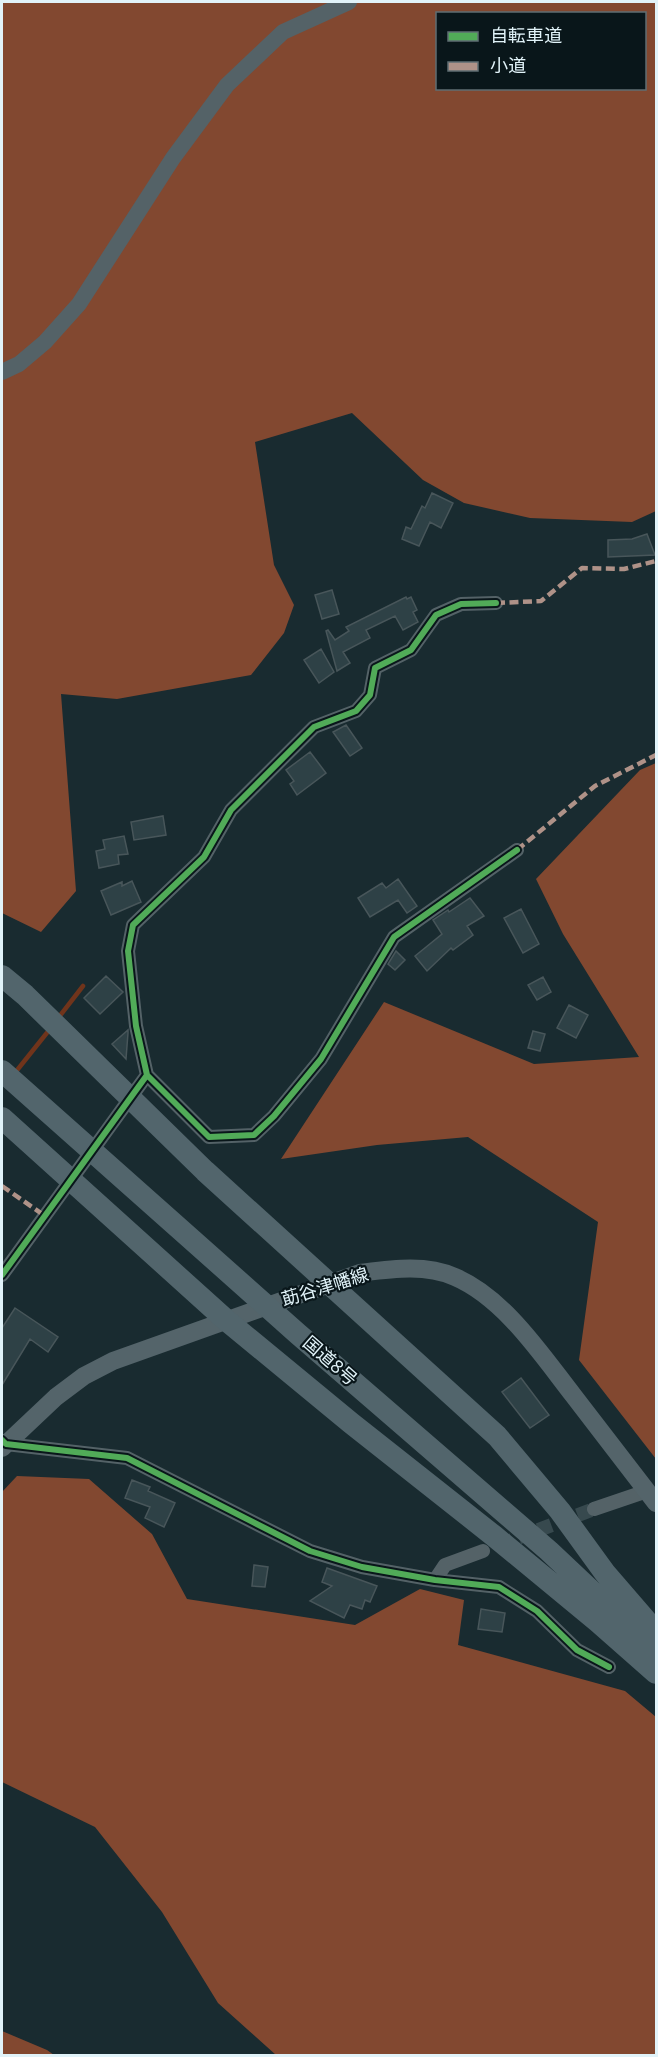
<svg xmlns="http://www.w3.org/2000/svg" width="658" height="2057" font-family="'Open Sans','Noto Sans JP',sans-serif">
	<rect width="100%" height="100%" fill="#192b30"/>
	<!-- forest -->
	<path fill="#824830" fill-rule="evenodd" d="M2,2h654v509l-24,11 -102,-4 -66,-15 -41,-23 -71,-67 -97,29 19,123 20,40 -10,28 -33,42 -134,24 -56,-5 15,197 -35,41 -39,-19zM438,14h206v74h-206z
		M656,763v696l-77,-99 19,-138 -130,-85 -91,8 -96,14 103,-157 150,62 105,-7 -76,-123 -27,-55 104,-109z
		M17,1476l72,3 63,55 35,65 168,26 65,-36 44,11 -6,45 167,46 31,26v338h-380l-58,-52 -56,-91 -67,-85 -93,-45v-290z
		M2,2031l45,19 7,5h-52z"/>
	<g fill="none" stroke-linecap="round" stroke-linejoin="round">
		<!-- stream -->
		<path stroke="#70341b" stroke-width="4.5" d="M59,1017l24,-31
			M14,1074l36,-45"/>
	</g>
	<!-- building -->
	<path fill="#2e4146" stroke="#48565a" stroke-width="1.5" d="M432,493l21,10 -12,25 -11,-6 -11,24 -17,-7 4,-12 5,2 11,-23 3,2z
		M647,534l8,21 -47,2v-17l24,-1z
		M332,590l7,24 -17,5 -7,-24z
		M406,597l1,2 4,-2 6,13 -4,2 5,10 -15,8 -8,-14 -29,14 4,8 -27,14 7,11 -13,8 -11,-40 2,-1 7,10 14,-9 -3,-4z
		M321,649l13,23 -15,11 -15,-23z
		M346,725l16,23 -12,8 -17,-24z
		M310,752l16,21 -29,22 -7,-11 4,-3 -8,-11z
		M163,816l3,19 -32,5 -3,-18z
		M124,836l4,18 -10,1 1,9 -20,4 -3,-17 9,-2 -2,-9z
		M398,879l19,27 -10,7 -9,-13 -28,17 -12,-19 24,-15 4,5z
		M132,881l9,21 -30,13 -10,-24 21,-9v4z
		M470,898l14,18 -17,10 6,9 -20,15 -2,-2 -24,23 -12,-15 27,-22 -9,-14 15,-10 1,2z
		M521,909l18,35 -16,9 -19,-35z
		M396,951l9,9 -10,10 -7,-6z
		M106,976l17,16 -23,22 -16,-16z
		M543,977l8,15 -14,8 -9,-15z
		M569,1005l19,10 -12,23 -19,-10z
		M128,1030v3l-2,26 -14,-15z
		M533,1031l12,3 -5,17 -12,-3z
		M15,1308l43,29 -10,15 -18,-13 -28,46v-57z
		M521,1378l28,37 -19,13 -28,-36z
		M132,1480l18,7 -2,4 27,12 -11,24 -19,-9 5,-11 -25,-9z
		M254,1565l14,2 -3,20 -13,-1z
		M327,1568l50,18 -7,16 -5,-2 -3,9 -12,-4 -6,13 -34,-17 22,-15 -10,-4z
		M481,1609l24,4 -3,19 -24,-3z"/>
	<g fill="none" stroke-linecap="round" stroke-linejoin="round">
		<!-- minor-tunnel -->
		<path stroke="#37494e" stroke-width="14" stroke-dasharray="14 7" stroke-linecap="butt" d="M499,1545l95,-36"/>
		<!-- minor -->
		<path stroke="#546267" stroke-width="14" d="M147,1075l62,62 45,-2 20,-19 47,-57 73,-122 123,-87
			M2,1275l145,-200 -11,-49 -8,-75 5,-26 71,-68 27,-47 83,-83 42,-16 14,-16 5,-27 36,-18 25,-35 25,-11 35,-1
			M3,1441l3,3 121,14 183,93 52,16 73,13 64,7 38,24 40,39 32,17
			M594,1509l53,-18
			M435,1580l10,-15 38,-14"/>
		<!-- tertiary -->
		<path stroke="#546267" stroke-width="16" d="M2,372l17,-8 26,-22 34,-38 94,-146 54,-73 56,-53 66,-30"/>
		<!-- secondary -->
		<path stroke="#54646a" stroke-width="18" d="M2,1448l54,-51 28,-21 29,-15 247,-88c32,-4 65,-9 95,4 49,21 86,77 118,118 28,36 55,72 83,108"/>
		<!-- trunk -->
		<path stroke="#52656c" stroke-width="22" d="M2,976l23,19 180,176 292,265 63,75 45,62 51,59
			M2,1071l296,263 251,217 107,101
			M2,1118l224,202 125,103 143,113 103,85 59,52"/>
		<!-- quiet -->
		<path stroke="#af9288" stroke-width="4.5" stroke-dasharray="9 4.5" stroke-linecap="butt" d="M496,603l45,-2 41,-33 42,1 32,-8
			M517,850l78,-64 61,-31
			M2,1186l43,30"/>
		<defs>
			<path id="cycleway" d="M147,1075l62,62 45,-2 20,-19 47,-57 73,-122 123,-87
				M2,1275l145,-200 -11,-49 -8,-75 5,-26 71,-68 27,-47 83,-83 42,-16 14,-16 5,-27 36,-18 25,-35 25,-11 35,-1
				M2,1440l4,4 121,14 183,93 52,16 73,13 64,7 38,24 40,39 32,17"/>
		</defs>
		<!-- cycleway casing -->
		<use href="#cycleway" stroke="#09161a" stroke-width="10"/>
		<!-- cycleway -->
		<use href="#cycleway" stroke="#51ab58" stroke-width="6"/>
	</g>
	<g text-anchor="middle" stroke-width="4.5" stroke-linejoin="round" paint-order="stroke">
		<!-- street labels -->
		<g font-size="18" fill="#e1f3f9" stroke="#09161a">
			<text transform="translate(325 1287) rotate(-17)" y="6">莇谷津幡線</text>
			<text transform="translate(330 1361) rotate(41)" y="6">国道8号</text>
		</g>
	</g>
	<!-- border -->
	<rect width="658" height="2057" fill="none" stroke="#e1f3f9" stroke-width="6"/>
	<!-- legend -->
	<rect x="436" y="12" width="210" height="78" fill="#09161a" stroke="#5f6e73" stroke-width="1.5"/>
	<rect x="448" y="32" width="30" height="9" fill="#51ab58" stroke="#5f6e73" stroke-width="1.5"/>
	<text x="490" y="42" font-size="18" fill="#e1f3f9">自転車道</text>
	<rect x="448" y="62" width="30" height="9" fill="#af9288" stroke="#5f6e73" stroke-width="1.5"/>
	<text x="490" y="72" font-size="18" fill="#e1f3f9">小道</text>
</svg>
